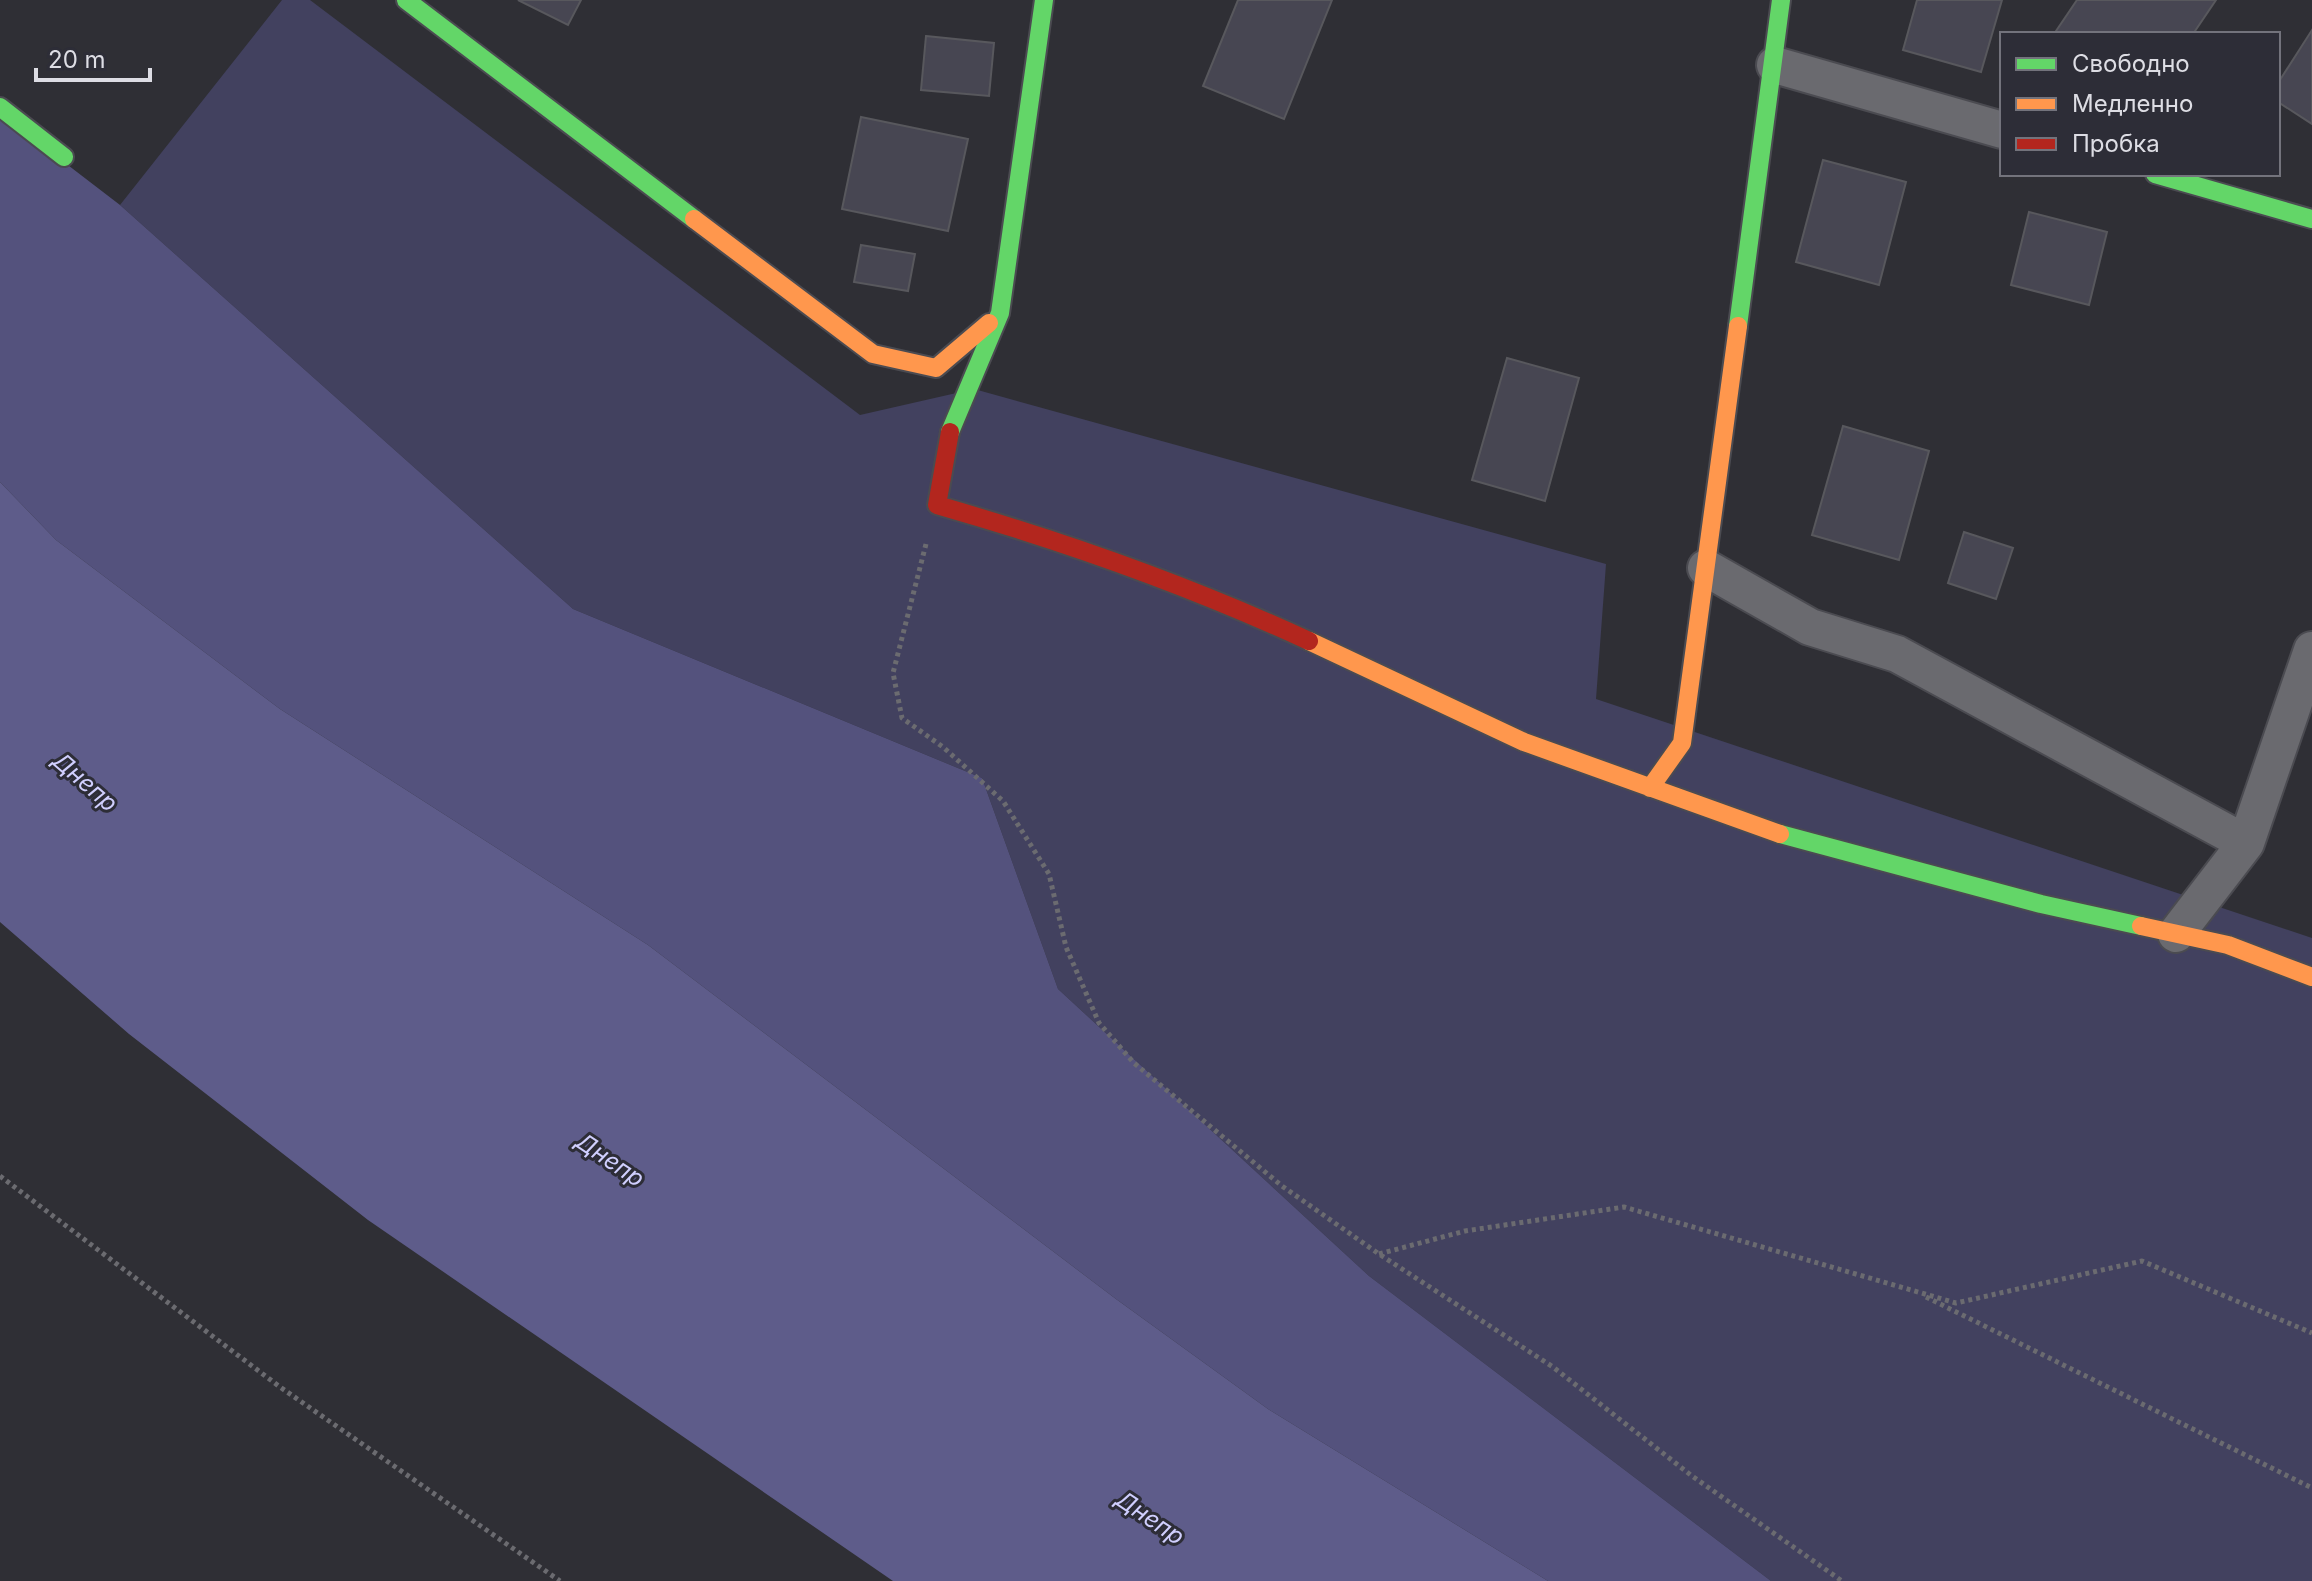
<svg xmlns="http://www.w3.org/2000/svg" width="2312" height="1581" font-family="Inter,sans-serif">
	<rect width="100%" height="100%" fill="#2f2f35"/>
	<!-- green -->
	<path fill="#42415f" d="M282,0h28l550,415 114,-26 632,175 -10,135 716,239v643h-541l-402,-305 -311,-287 -76,-211 -409,-169 -453,-404z"/>
	<!-- forest -->
	<path fill="#54527d" d="M0,113l120,92 453,404 409,169 76,211 311,287 402,305h-223l-280,-172 -152,-110 -468,-354 -368,-236 -224,-169 -56,-58z"/>
	<!-- water -->
	<path fill="#5e5c8a" d="M0,482l56,58 224,169 368,236 468,354 152,110 280,172h-655l-525,-361 -239,-186 -129,-112z"/>
	<!-- building -->
	<path fill="#474652" stroke="#58585d" stroke-width="2" d="M518,0h63l-13,25z
		M1238,0h94l-48,119 -81,-33z
		M1917,0h85l-21,72 -78,-22z
		M2077,0h139l-23,34h-139z
		M2312,30v94l-34,-22v-19z
		M926,36l68,7 -5,53 -68,-6z
		M861,117l107,22 -20,92 -106,-22z
		M1823,160l83,22 -27,103 -83,-23z
		M2029,212l78,20 -18,73 -78,-20z
		M861,245l54,9 -7,37 -54,-9z
		M1507,358l72,20 -34,123 -73,-21z
		M1843,426l86,25 -30,109 -87,-25z
		M1964,532l49,16 -17,51 -48,-16z"/>
	<g fill="none" stroke-linecap="round" stroke-linejoin="round">
		<defs>
			<path id="street" d="M1775,65l227,65
				M1706,568l104,59 87,27 349,189
				M2176,934l70,-91 66,-193"/>
			<path id="fast" d="M406,0l288,219
				M0,107l64,50
				M2155,174l157,45
				M1738,326l43,-326
				M950,432l50,-119 44,-313
				M1780,834l261,70 100,22"/>
			<path id="slow" d="M694,219l179,135 63,14 53,-45
				M1309,641l215,101 256,92
				M1650,788l32,-45 56,-417
				M2141,926l87,19 84,32"/>
			<path id="jam" d="M950,432l-13,73c126,36 253,81 372,136"/>
		</defs>
		<!-- street casing -->
		<use href="#street" stroke="#4b4b51" stroke-width="40"/>
		<!-- fast casing -->
		<use href="#fast" stroke="#4b4b51" stroke-width="22"/>
		<!-- slow casing -->
		<use href="#slow" stroke="#4b4b51" stroke-width="22"/>
		<!-- jam casing -->
		<use href="#jam" stroke="#4b4b51" stroke-width="22"/>
		<!-- path -->
		<path stroke="#6b6b70" stroke-width="5" stroke-dasharray="4 4" stroke-linecap="butt" d="M926,544l-33,129 9,45 41,29 60,54 46,73 17,73 33,76 35,40 148,123 97,68 174,113 139,109 150,105
			M0,1176l280,211 280,194
			M1379,1254l86,-23 159,-24 332,96 186,-42 170,72
			M1926,1297l386,191"/>
		<!-- street -->
		<use href="#street" stroke="#6a6a6f" stroke-width="36"/>
		<!-- fast -->
		<use href="#fast" stroke="#63d668" stroke-width="18"/>
		<!-- slow -->
		<use href="#slow" stroke="#ff974d" stroke-width="18"/>
		<!-- jam -->
		<use href="#jam" stroke="#b3261e" stroke-width="18"/>
	</g>
	<g text-anchor="middle" stroke-width="6" stroke-linejoin="round" paint-order="stroke">
		<!-- water labels -->
		<g font-size="24" font-style="italic" fill="#d0cffe" stroke="#2d2d37">
			<text transform="translate(85 782) rotate(41)" y="8">Днепр</text>
			<text transform="translate(610 1160) rotate(34)" y="8">Днепр</text>
			<text transform="translate(1150 1518) rotate(34)" y="8">Днепр</text>
		</g>
	</g>
	<!-- legend -->
	<rect x="2000" y="32" width="280" height="144" fill="#2d2d37" stroke="#73737c" stroke-width="2"/>
	<rect x="2016" y="58" width="40" height="12" fill="#63d668" stroke="#73737c" stroke-width="2"/>
	<text x="2072" y="72" font-size="24" fill="#dddde4">Свободно</text>
	<rect x="2016" y="98" width="40" height="12" fill="#ff974d" stroke="#73737c" stroke-width="2"/>
	<text x="2072" y="112" font-size="24" fill="#dddde4">Медленно</text>
	<rect x="2016" y="138" width="40" height="12" fill="#b3261e" stroke="#73737c" stroke-width="2"/>
	<text x="2072" y="152" font-size="24" fill="#dddde4">Пробка</text>
	<!-- scale -->
	<path d="M36 68v12h114v-12" fill="none" stroke="#dddde4" stroke-width="4"/>
	<text x="48" y="68" font-size="24" fill="#dddde4" stroke="#2d2d37" stroke-width="6" paint-order="stroke">20 m</text>
</svg>
